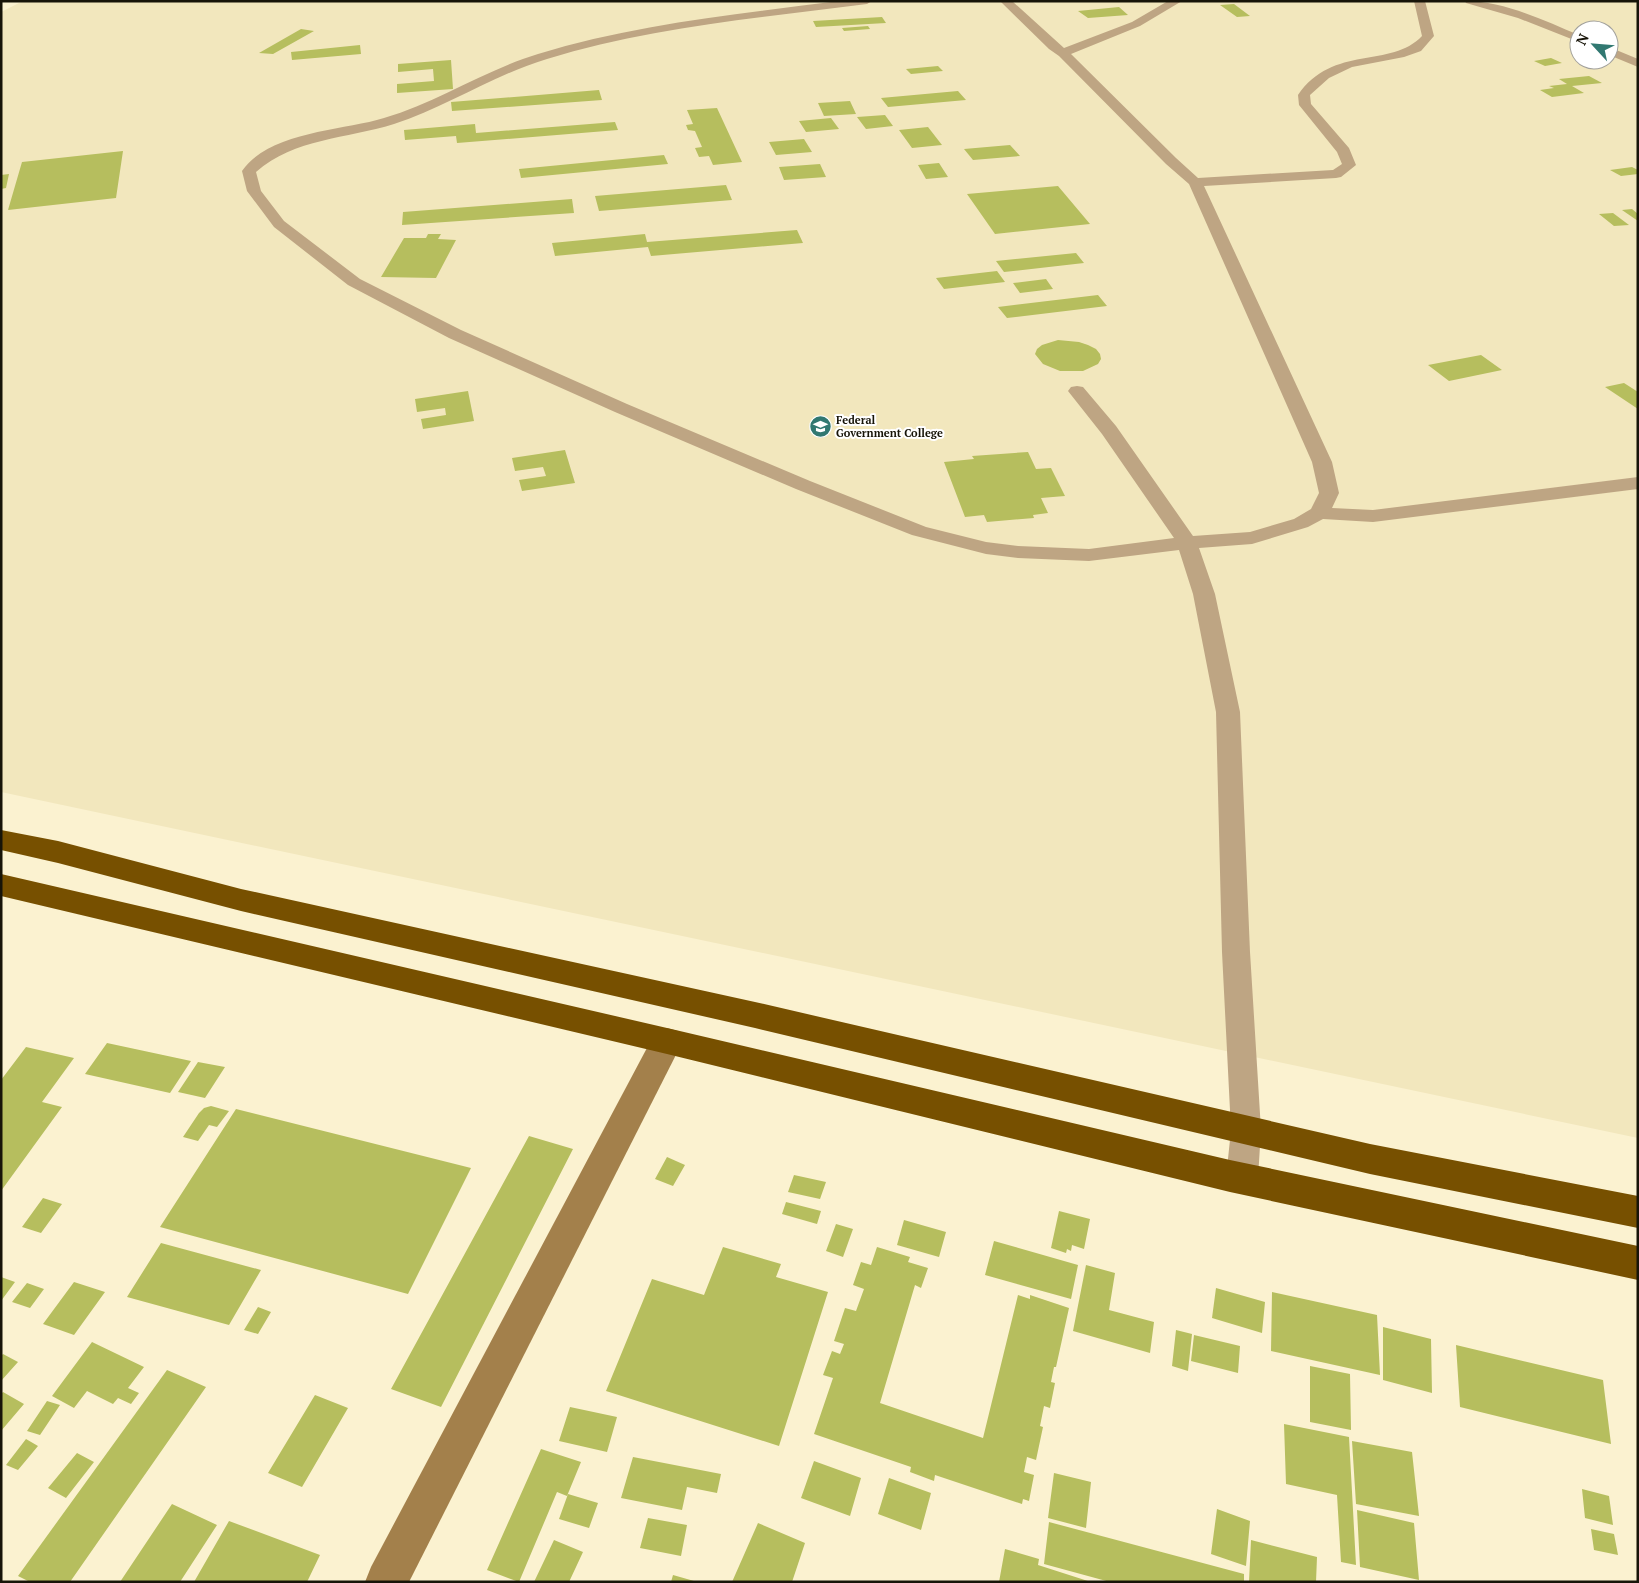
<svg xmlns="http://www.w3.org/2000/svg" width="1639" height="1583" font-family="'PT Serif',serif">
	<rect width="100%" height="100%" fill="#fbf2d0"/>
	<!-- built -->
	<path fill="#f2e7bd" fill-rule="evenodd" d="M23,1h1615v1137l-1637,-346v-780zM1579,30h30v30h-30z"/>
	<!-- building -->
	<path fill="#b6be5e" d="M1234,4l16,12 -13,1 -17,-12z
		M1119,7l9,8 -40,3 -10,-7z
		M882,17l4,6 -70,4 -3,-6z
		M868,26l2,3 -26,2 -2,-3z
		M301,29l13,2 -41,23 -14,-1z
		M360,45l1,9 -69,6 -1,-8z
		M1551,58l11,5 -17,3 -11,-5z
		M451,60l2,29 -56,4v-9l37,-3 -1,-12 -35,3v-8z
		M938,66l5,5 -32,3 -5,-5z
		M1589,76l13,7 -30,3 12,7 -32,4 -12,-7 14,-2 -5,-2 18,-2 -8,-5z
		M599,90l3,10 -150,11 -1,-9z
		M958,91l8,9 -78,7 -7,-9z
		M850,101l6,13 -32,2 -6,-13z
		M717,108l25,54 -29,3 -4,-9 -10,1 -4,-9 7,-1 -7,-16 -7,-1 -2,-5 7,-1 -6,-14z
		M885,115l8,11 -27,3 -9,-12z
		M831,118l8,11 -33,3 -7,-11z
		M615,122l3,8 -161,13 -1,-7 -51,4 -1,-10 71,-6 1,9z
		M928,127l14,18 -30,3 -13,-18z
		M804,139l8,13 -36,3 -7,-13z
		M1010,145l10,11 -47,4 -9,-11z
		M123,151l-7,47 -108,12 14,-48z
		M664,155l4,9 -147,14 -2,-9z
		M939,163l9,14 -22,2 -8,-14z
		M820,164l6,13 -42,3 -5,-13z
		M1632,167l6,3v4l-17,2 -11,-6z
		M9,174l-3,14 -5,1v-14z
		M726,185l6,15 -133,11 -4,-15z
		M1058,186l32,38 -95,10 -28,-40z
		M572,199l2,14 -172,12 1,-13z
		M1632,209l6,5v7l-16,-11z
		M1613,213l16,12 -15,1 -15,-12z
		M797,230l6,13 -152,13 -3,-9 -93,9 -3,-13 93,-9 2,8z
		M428,234h13l-3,5 18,1 -20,38 -55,-1 23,-39h22z
		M1076,253l8,10 -80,9 -8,-11z
		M997,271l8,11 -61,7 -8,-11z
		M1046,279l7,10 -33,4 -7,-10z
		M1098,295l9,11 -100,12 -9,-11z
		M1058,340l21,2 9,3 8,4 4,5 1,5 -3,5 -15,7h-23l-17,-7 -8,-10 2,-5 5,-4z
		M1481,355l21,15 -53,11 -21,-16z
		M1624,383l14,9v17l-33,-22z
		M468,391l6,30 -51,8 -2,-10 25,-4 -1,-7 -28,4 -2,-13z
		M565,450l10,33 -53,8 -3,-11 27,-4 -3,-9 -28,4 -3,-13z
		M1028,452l8,17 15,-1 14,28 -24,2 7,15 -15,2 1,3 -47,4 -3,-7 -19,2 -21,-55 30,-3 -2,-3z
		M107,1043l84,18 -21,32 -85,-19z
		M26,1047l48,11 -32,44 20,5 -61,84v-111z
		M198,1062l27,5 -20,31 -27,-6z
		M211,1106l18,5 -12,16 -8,-2 -11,16 -15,-4 16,-24 5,-5z
		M236,1109l235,59 -63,126 -248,-67z
		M529,1136l44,13 -132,258 -50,-18z
		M667,1157l18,8 -12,21 -18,-7z
		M794,1175l32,7 -6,17 -32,-7z
		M43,1198l19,6 -21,29 -19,-6z
		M786,1202l35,9 -4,13 -35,-10z
		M1059,1211l31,8 -6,30 -12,-4 -1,6 -4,-2 -1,4 -15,-5z
		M904,1220l42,12 -7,25 -42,-12z
		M836,1224l17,5 -10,28 -17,-6z
		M994,1241l84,24 -7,34 -86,-24z
		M161,1243l100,27 -32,55 -102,-28z
		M723,1247l58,17 -5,13 52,15 -49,154 -173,-55 46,-112 52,16z
		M877,1247l33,10 -2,5 20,6 -7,20 -6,-3 -35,118 103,35 35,-143 12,4v-4l39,13 -13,59h-2l-3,15 4,1 -5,25 -6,-2 -4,20 3,1 -7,33 -9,-3 -3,15 10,3 -5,26 -6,-2 -1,5 -87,-29 -1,6 -24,-9 1,-5 -97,-33 19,-56 -10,-3 9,-24 8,3 4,-10 -10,-3 11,-33 11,3 8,-22 -11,-4 8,-23 10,3z
		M1086,1265l29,8 -6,37 45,12 -4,31 -77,-22z
		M1,1277l14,5 -14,19z
		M74,1282l31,10 -31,43 -31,-11z
		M27,1283l17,6 -14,19 -18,-6z
		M1216,1288l49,14 -3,31 -50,-15z
		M1272,1292l105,23 3,60 -109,-24z
		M258,1307l13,5 -13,22 -14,-4z
		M1383,1327l48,12 1,54 -49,-13z
		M1176,1330l16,4 -4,37 -16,-5z
		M1194,1335l46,11 -2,27 -47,-12z
		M92,1342l52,25 -16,21 11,5 -8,11 -13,-6 -5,6 -26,-13 -13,17 -22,-12z
		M1456,1345l147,35 8,64 -151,-37z
		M3,1354l15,8 -17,19v-25z
		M1310,1366l40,8 1,56 -41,-8z
		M167,1370l39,17 -136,195h-40l-12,-6z
		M3,1392l21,12 -23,27v-37z
		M315,1395l33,13 -46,79 -34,-14z
		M47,1401l13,4 -20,30 -13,-4z
		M570,1407l47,10 -10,35 -48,-11z
		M1284,1424l65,13 7,128 -15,-3 -4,-67 -51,-11z
		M26,1439l12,7 -20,24 -12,-5z
		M1352,1441l60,11 7,64 -63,-12z
		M541,1449l40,13 -14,34 -10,-4 -38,90 -32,-12z
		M77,1453l17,9 -28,36 -18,-10z
		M633,1457l88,17 -4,19 -30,-6 -5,23 -61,-12z
		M814,1461l47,17 -11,38 -49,-18z
		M1054,1473l37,9 -5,46 -38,-10z
		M889,1478l42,15 -10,37 -43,-16z
		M1582,1489l27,7 4,29 -28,-7z
		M568,1494l30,9 -9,25 -30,-9z
		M172,1504l45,21 -37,57h-60z
		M1217,1509l33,12 -4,45 -35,-12z
		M1357,1510l57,13 5,57 -59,-13z
		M648,1518l39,7 -6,31 -41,-8z
		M229,1521l91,34 -13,27h-113z
		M1049,1522l195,52v8h-134l-66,-18z
		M758,1523l47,20 -13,39h-60z
		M1591,1529l23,5 4,21 -24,-5z
		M554,1540l29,12 -14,30h-35z
		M1251,1540l66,17 -1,25h-67z
		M1005,1549l34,10 -1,6 53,17h-92z
		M673,1575l21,6v1h-23z"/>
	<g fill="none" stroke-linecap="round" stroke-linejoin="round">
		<!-- street -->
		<path fill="#bea583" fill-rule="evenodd" d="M839,1h33l-5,3c-107,14 -217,23 -320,55 -54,16 -100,48 -153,65 -48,15 -99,14 -138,48l5,19 23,30 76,58 101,51 166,74 183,77 116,46 60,15 32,4 71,3 85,-11 -72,-104 -34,-43 3,-4 6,-1 6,1 33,39 77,110 57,-4 44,-13 17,-10 8,-16 -7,-31 -123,-278 -23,-20 -107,-108 -10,-7 -49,-48h12l52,47 68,-26 36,-21h14l-42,25 -69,28 105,104 22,20 135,-8 9,-6 -5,-12 -38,-47 -1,-10c35,-51 93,-26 124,-59l-8,-35h11l9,35 -13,15 -17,6 -52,10 -23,11 -19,17 1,9 38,44 7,17 -15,12 -5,1 -132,8 128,276 7,31 -7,15 41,2 265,-33v12l-265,33 -50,-3 -15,8 -56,17 -53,4 16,46 25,118 10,240 11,178 -3,48 -5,10 -11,4 -11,-4 -5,-10 5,-48 -9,-178 -6,-240 -23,-118 -14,-44 -90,11 -71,-3 -32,-4 -74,-19 -116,-46 -181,-77 -166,-74 -101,-53 -74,-58 -27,-36 -5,-20c28,-40 100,-40 142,-53 54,-16 101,-48 154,-64 97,-30 200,-40 301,-53z
			M1465,1c39,0 78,19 114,34v7l-61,-24 -52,-15z
			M1609,47l29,12v8l-29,-12z"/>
		<!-- secondary -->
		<path fill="#a3804b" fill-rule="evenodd" d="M667,1028l11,3 5,10 -274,541h-44l6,-15 285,-536z"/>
		<!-- highway -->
		<path fill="#775000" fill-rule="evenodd" d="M1,830l57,11 183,48 514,113 615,142 268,52v32l-268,-54 -615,-146 -514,-117 -183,-48 -57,-13z
			M1,874l666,154 563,132 408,86v34l-408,-88 -563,-138 -666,-158z"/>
	</g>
	<!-- icons -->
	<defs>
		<symbol id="school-disc" viewBox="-11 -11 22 22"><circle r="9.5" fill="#317871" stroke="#fff"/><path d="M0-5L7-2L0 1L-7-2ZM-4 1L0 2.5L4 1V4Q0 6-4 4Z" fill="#fff"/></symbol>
	</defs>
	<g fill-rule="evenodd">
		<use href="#school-disc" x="808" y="414" width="25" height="25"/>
	</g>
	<g text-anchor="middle" stroke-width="4" stroke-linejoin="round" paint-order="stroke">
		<!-- far-poi labels -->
		<g font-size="11" font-weight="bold" fill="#171408" stroke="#fff" text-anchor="start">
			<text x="836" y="424">Federal<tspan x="836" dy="13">Government College</tspan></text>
		</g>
	</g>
	<!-- border -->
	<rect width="1639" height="1583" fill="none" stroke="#171408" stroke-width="5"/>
	<!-- north arrow -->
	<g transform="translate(1594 45) rotate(296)"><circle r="24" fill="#ffffff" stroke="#a2a19c"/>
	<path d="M0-4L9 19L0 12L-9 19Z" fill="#317871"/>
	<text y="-8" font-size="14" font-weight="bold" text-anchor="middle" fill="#171408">N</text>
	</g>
</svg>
